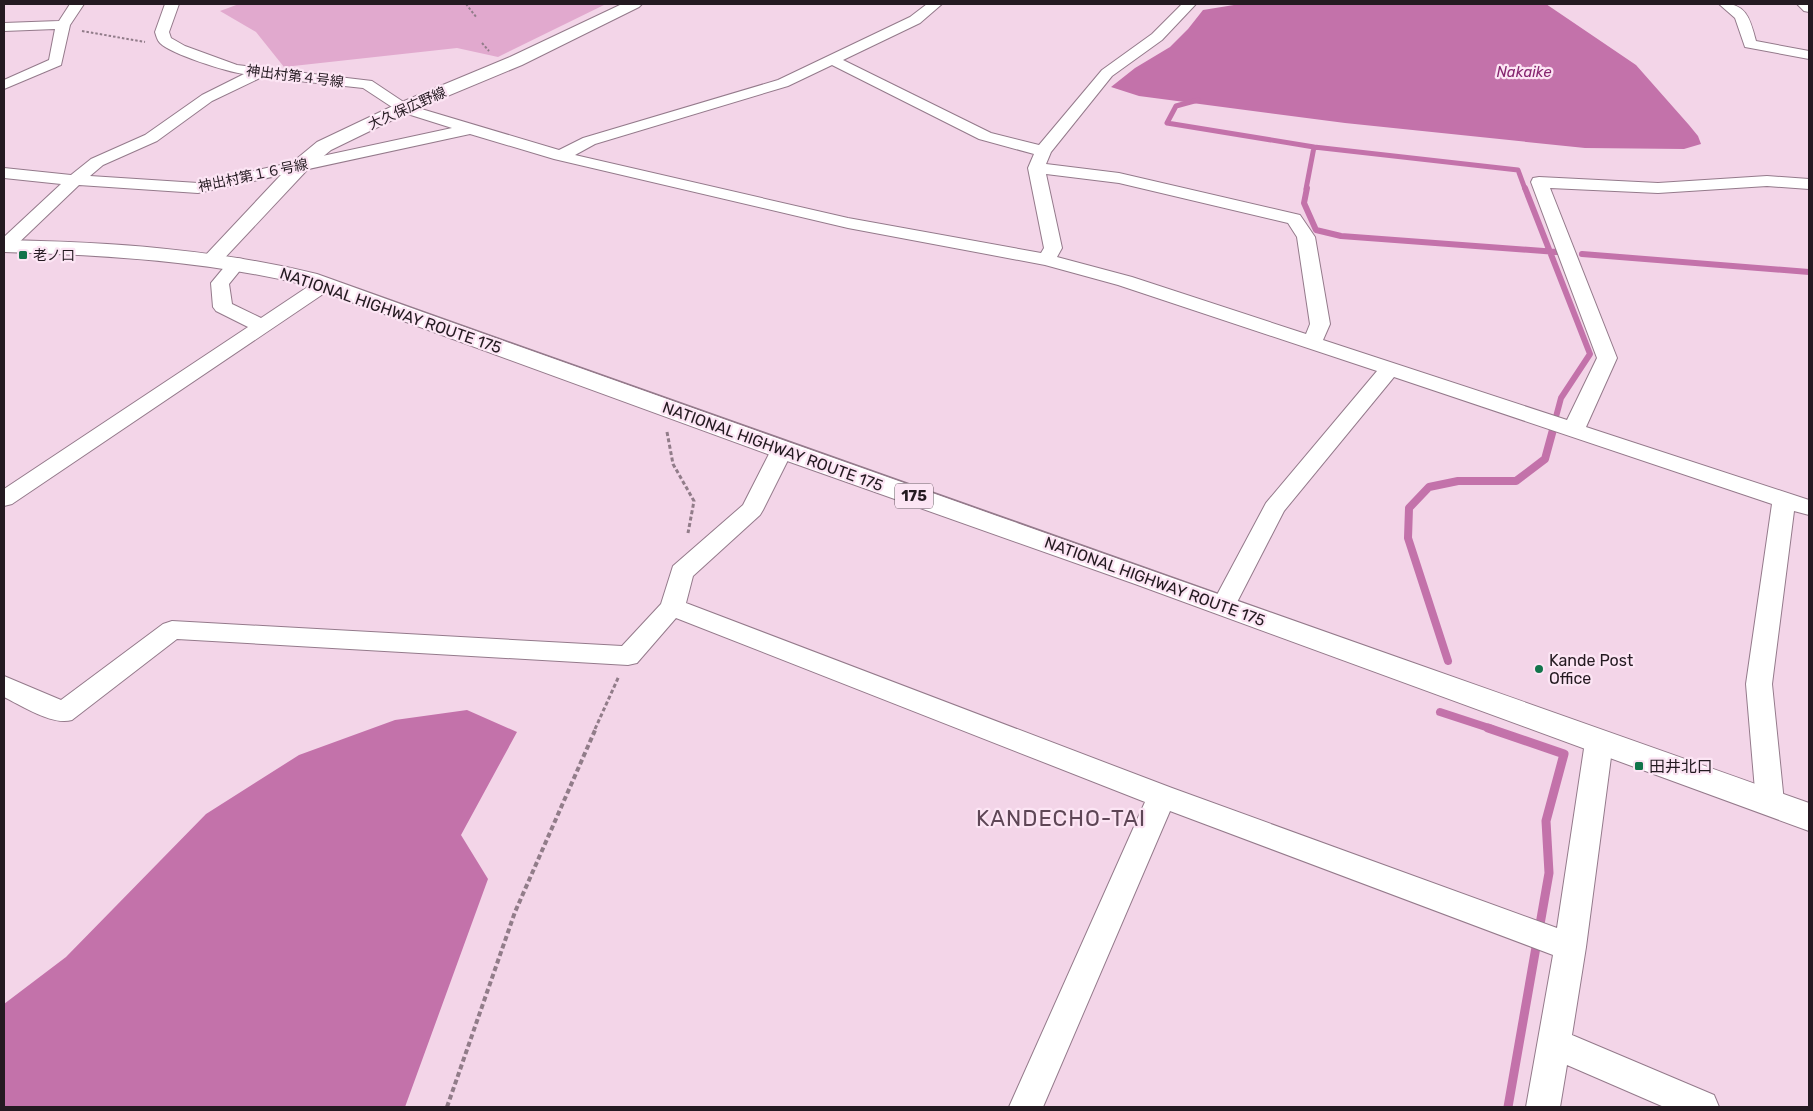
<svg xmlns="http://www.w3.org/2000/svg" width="1813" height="1111" font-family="Rubik,'Noto Sans JP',sans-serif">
	<rect width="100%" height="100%" fill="#f3d5e8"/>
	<!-- green -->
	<path fill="#e1a9ce" d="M239,4h367l-108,53 -41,-9 -173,19 -28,-35 -36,-21z"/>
	<!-- water -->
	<path fill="#c372aa" d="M1240,4h306l90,61 53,60 9,11 3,8 -17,5 -99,-1 -240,-25 -206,-27 -28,-9 24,-19 35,-21 18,-18 15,-19z
		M467,710l50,22 -56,103 27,44 -83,228h-401v-103l62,-47 140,-143 93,-59 96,-35z"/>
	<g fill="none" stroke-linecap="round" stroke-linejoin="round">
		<!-- stream-far3 -->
		<path stroke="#c372aa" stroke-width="5" d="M1198,100l-22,6 -9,17 147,24 204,23 7,19
			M1306,189l8,-42"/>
		<!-- stream-far2 -->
		<path stroke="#c372aa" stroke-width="6" d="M1307,188l-3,15 12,27 25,6 216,16
			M1525,188l65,166 -29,44 -8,30
			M1582,254l227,18"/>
		<!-- stream-far1 -->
		<path stroke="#c372aa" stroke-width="8" d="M1448,661l-40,-123 1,-30 20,-21 29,-6h58l29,-22 9,-33
			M1440,712l52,17"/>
		<!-- stream -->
		<path stroke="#c372aa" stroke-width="9" d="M1488,728l76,26 -18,67 3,52 -41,234"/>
		<defs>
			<path id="minor" d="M70,4h14l-14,21 -9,40 -57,24v-9l45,-20 6,-31 -51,2v-8l55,-2z
				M165,4h14l-10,28 2,6 14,8 52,19 135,16 36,24 151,45 24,-12 195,-58 132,-63 17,-13h15l-22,19 -77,37 148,73 48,12 63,-75 50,-36 30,-30h14l-34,36 -50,36 -61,76 -5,12 73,9 181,42 15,22 15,87 -7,16 244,80 30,-62 -66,-176 2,-4 6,-1 119,6 109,-7 42,3v10l-42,-3 -109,7 -108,-5 67,170 -31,69 223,73v15l-15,-4 -22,173 12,118 -4,8 -10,4 -10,-4 -4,-8 -10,-118 26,-180 -378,-127 -110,134 -52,101 -9,3 -9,-3 -3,-6 55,-103 111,-132 -259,-86 -73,-20 -197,-37 -294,-69 -84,-25 -272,59 -119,-8 -69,66 -6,1v-15l57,-53 -57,-6v-10l67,7 20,-16 54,-24 57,-40 42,-21c-17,-2 -73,-20 -84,-31 -3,-3 -4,-8 -5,-11zM832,65l147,74 55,15 -6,14 16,80 -3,5 -193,-35 -273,-63 20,-11 193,-58zM262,77l101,11 35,23 54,17 -254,55 -108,-7 13,-11 54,-24 55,-40zM1046,174l73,9 169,40 9,14 13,87 -4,10 -174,-57 -75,-20 5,-9z
				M1719,4c27,-2 31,14 37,37l53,10v8l-64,-12 -10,-29z
				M1797,4h12v8l-5,-1z
				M237,258l6,1 3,4 -17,21 3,20 29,14 57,-38 7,-2 7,2 2,4 -2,4 -320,216 -8,2v-17l244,-162 -32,-16 -3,-4 -2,-24 20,-24z
				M782,443l8,2 3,5 -30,60 -3,5 -67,61 -7,27 486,185 385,140 28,-186 4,-8 10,-3 10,3 4,8 -27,205 -14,88 142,60 5,12h-55l-97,-42 -7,42h-34l27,-152 -383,-144 -127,296h-34l136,-305 -469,-184 -39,45 -9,2 -451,-26 -105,81c-19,6 -50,-14 -68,-23v-21l57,24 102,-76 9,-3 450,25 39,-42 12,-38 70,-61 28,-55 3,-5z"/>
			<path id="tertiary" d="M622,4h20l-3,3 -117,58 -113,47 -78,38 -23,19 -89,95 -7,2 -7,-2 -4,-4 93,-99 23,-19 80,-38 113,-47z"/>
			<path id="trunk" d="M4,240c106,2 210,9 313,34 497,179 995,352 1492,529v28l-674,-247 -362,-128 -471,-172c-98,-23 -197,-29 -298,-32z"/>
		</defs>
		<!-- minor casing -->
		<use href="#minor" stroke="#947a8b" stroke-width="2"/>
		<!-- tertiary casing -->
		<use href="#tertiary" stroke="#947a8b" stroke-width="2"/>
		<!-- trunk casing -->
		<use href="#trunk" stroke="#947a8b" stroke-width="2"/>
		<!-- path-far2 -->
		<path stroke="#917c89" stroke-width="2" stroke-dasharray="2.5 2" stroke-linecap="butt" d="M466,4l11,14
			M82,31l63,11
			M482,43l7,8"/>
		<!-- path-far1 -->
		<path stroke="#917c89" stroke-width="3" stroke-dasharray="4 2.5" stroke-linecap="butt" d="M667,432l6,32 21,37 -6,32
			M595,729l24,-53"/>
		<!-- path -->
		<path stroke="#917c89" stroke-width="4" stroke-dasharray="5 3" stroke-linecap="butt" d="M447,1107l68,-195 81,-184"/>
		<!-- minor -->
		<use href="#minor" fill="#fff" fill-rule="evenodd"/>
		<!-- tertiary -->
		<use href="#tertiary" fill="#fff" fill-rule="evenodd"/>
		<!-- trunk -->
		<use href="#trunk" fill="#fff" fill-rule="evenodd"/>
	</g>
	<!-- markers -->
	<g fill="#12744b" stroke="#fce5f4" stroke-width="2">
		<rect x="18" y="250" width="10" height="10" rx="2.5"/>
		<circle cx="1539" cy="669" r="5"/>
		<rect x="1634" y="761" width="10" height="10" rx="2.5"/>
	</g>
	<g text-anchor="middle" stroke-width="4.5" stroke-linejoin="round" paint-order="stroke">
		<!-- far-street labels -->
		<g font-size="14" fill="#241a21" stroke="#fce5f4">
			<text transform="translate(295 76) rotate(7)" y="5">神出村第４号線</text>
			<text transform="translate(407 108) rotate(-24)" y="5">大久保広野線</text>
			<text transform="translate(253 175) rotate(-12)" y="5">神出村第１６号線</text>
		</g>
		<!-- far-poi labels -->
		<g font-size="14" fill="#241a21" stroke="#fce5f4" text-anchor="start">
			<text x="33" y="260">老ノ口</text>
		</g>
		<!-- far-water labels -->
		<g font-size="15" font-style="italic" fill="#872670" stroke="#fce5f4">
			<text x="1524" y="77">Nakaike</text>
		</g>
		<!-- shield labels -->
		<rect fill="#fce5f4" stroke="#655760" stroke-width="1" x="895" y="483.5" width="38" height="25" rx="4"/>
		<g font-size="15" font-weight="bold" fill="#241a21">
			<text x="914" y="501">175</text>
		</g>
		<!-- street labels -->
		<g font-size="16" fill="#241a21" stroke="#fce5f4">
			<text transform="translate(391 310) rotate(19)" y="6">NATIONAL HIGHWAY ROUTE 175</text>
			<text transform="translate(773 446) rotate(20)" y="6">NATIONAL HIGHWAY ROUTE 175</text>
			<text transform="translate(1155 581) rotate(20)" y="6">NATIONAL HIGHWAY ROUTE 175</text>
		</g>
		<!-- poi labels -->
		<g font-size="16" fill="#241a21" stroke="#fce5f4" text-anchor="start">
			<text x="1549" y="666">Kande Post<tspan x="1549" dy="18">Office</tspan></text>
			<text x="1649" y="772">田井北口</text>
		</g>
		<!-- near-quarter labels -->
		<g font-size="22" letter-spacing="1" fill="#5e4656" stroke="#fce5f4">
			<text x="1061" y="826">KANDECHO-TAI</text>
		</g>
	</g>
	<!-- border -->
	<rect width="1813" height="1111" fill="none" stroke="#241a21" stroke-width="10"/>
</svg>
